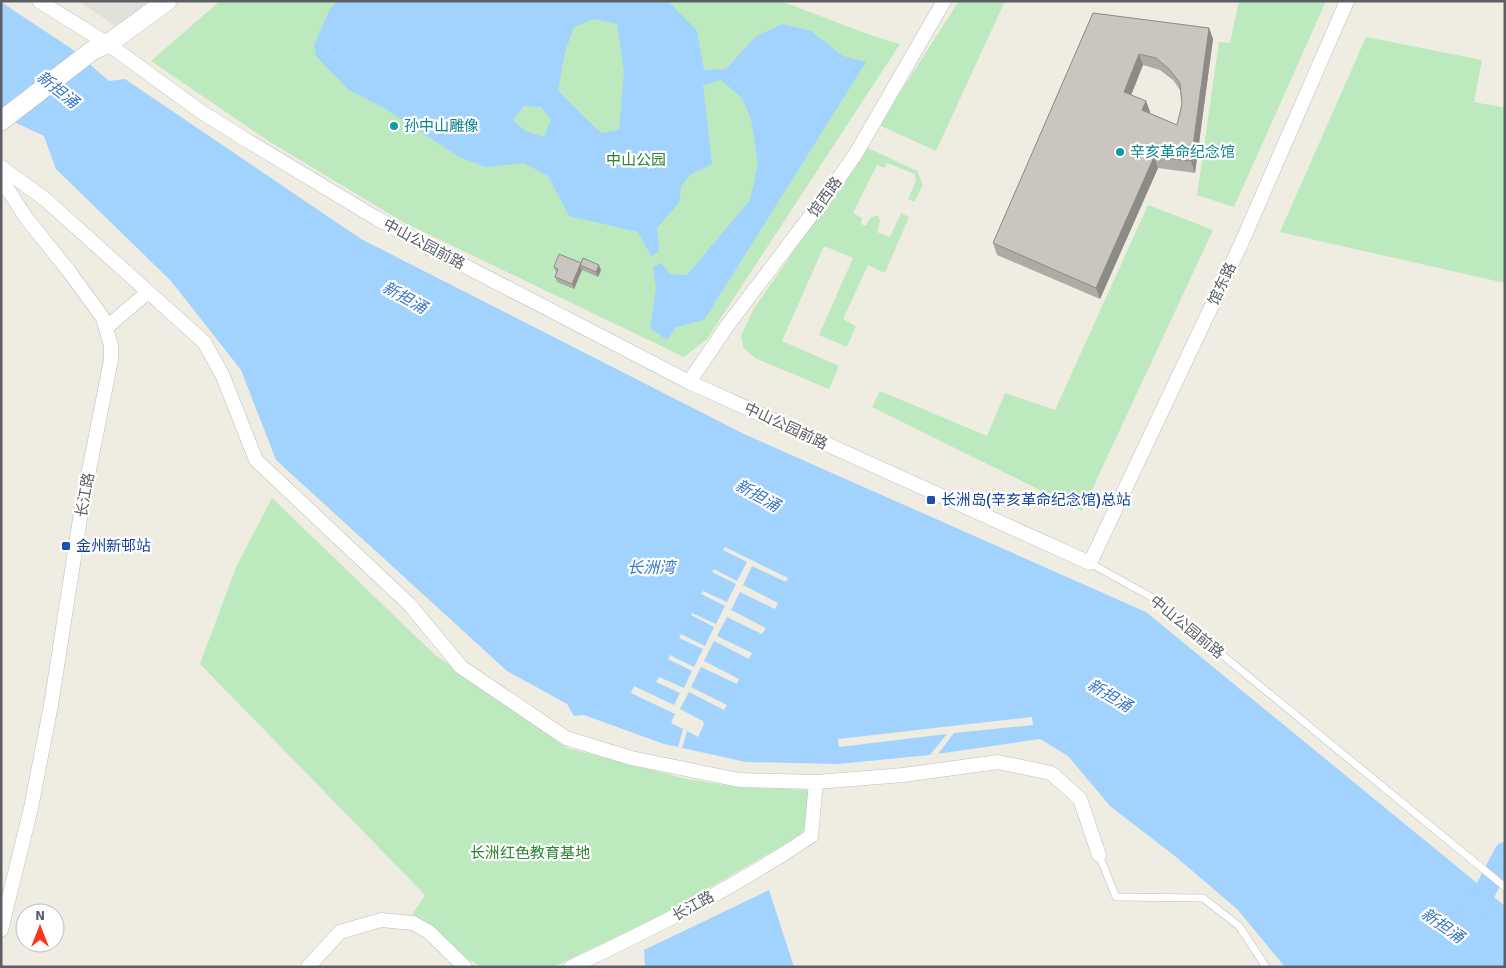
<svg xmlns="http://www.w3.org/2000/svg" width="1506" height="968" font-family="Signika,'Noto Sans SC',sans-serif">
	<rect width="100%" height="100%" fill="#efede2"/>
	<!-- industrial -->
	<path fill="#e2e0da" d="M79,1h69l-29,28z"/>
	<!-- green -->
	<path fill="#bce9be" d="M220,1h559c41,13 79,32 121,43l-193,295 -23,18 -281,-135 -133,-80 -119,-81z
		M959,1h46l-69,150 -57,-26z
		M1239,1h87l-92,206 -37,-12 22,-153 11,1z
		M1366,37l116,23 -8,42 31,6v175l-225,-51z
		M866,147l51,24 6,14 -9,17 -6,-3 8,-18 -1,-7 -28,-11 -2,5 -8,-3 -24,48 9,5 -1,6 5,2 4,-8 8,-3 2,7 -3,10 13,5 11,-24 8,4 -24,56 -17,-8 -25,54 13,7 -9,21 -28,-12 34,-77 -29,-12 -42,95 57,25 -10,23 -74,-31 -12,-11 -2,-11 12,-26z
		M1148,205l65,25 -131,281 -210,-104 8,-16 107,45 18,-43 50,17z
		M272,498l162,156 133,94 120,31 50,8 72,3 -5,43 -138,80 -113,54h-71l-16,-9 -33,-32 -21,-11 13,-20 -225,-231 37,-99z"/>
	<!-- water -->
	<path fill="#a2d3ff" fill-rule="evenodd" d="M337,1h331l29,30 7,39 22,-1 29,-32 27,-13 29,7 32,25 23,6 -162,258 -28,7 -9,13 -17,-12 6,-40 -3,-21 8,-4 9,11 17,1 63,-75 8,-36 -7,-45 -9,-21 -21,-18 -18,5 9,79 -22,11 -9,11 -2,17 -22,25 2,24 -8,4 -13,-24 -69,-16 -21,-40 -24,-13 -38,4 -27,-10 -73,-48 -37,-19 -33,-34 -2,-11 15,-34zM594,19l23,5 7,48 -5,58 -18,3 -43,-42 7,-39 9,-25zM524,106l17,1 10,12 -7,18 -19,-6 -12,-11z
		M1,2l71,47 37,32 16,-2 236,160 383,195 402,178 359,294v61h-220l-48,-58 -61,-52 -66,-51 -42,-50 -28,-17 -110,16 -92,9 -92,-2 -82,-18 -80,-29 -10,1 -7,-12 -60,-33 -231,-211 -35,-90 -70,-89 -115,-112 -12,-33 -43,-20z
		M769,890l25,77h-149l-1,-17z"/>
	<!-- pier -->
	<path fill="#efede2" d="M725,547l63,31 -2,4 -34,-16 -9,19 35,18 -3,6 -35,-17 -9,18 35,18 -4,6 -35,-17 -10,19 35,17 -3,6 -35,-18 -10,20 35,18 -2,5 -36,-17 -10,20 36,18 -3,5 -35,-18 -9,17 23,12 1,3 -6,13 -11,-6 -5,17 -4,-1 5,-18 -12,-6 4,-9 -44,-21 3,-7 40,19 6,-12 -24,-11 3,-5 25,11 8,-17 -24,-12 2,-4 24,12 9,-18 -24,-11 2,-4 24,12 9,-19 -23,-12 1,-2 24,11 9,-18 -24,-12 2,-3 24,11 9,-18 -24,-12 2,-3 23,12 10,-19 -24,-12z
		M1032,717l1,8 -79,8 -16,21 -8,1 17,-21 -108,13 -1,-8z"/>
	<g fill="none" stroke-linecap="round" stroke-linejoin="round">
		<!-- river -->
		<path stroke="#a2d3ff" stroke-width="22" d="M1472,916l33,-63"/>
		<defs>
			<path id="service" d="M1090,563l63,35 352,289
				M1099,855l17,42 87,1 36,28 27,41"/>
			<path id="minor" d="M39,1l69,43 92,67 43,27 133,80 64,35 249,129 401,181 151,-319 106,-243
				M1,167l45,33 158,142 18,32 34,86 154,145 51,62 105,71 65,20 108,22 77,2 87,-7 95,-13 53,11 29,26 19,56
				M1,179l26,40 41,51 35,48 8,27v15l-29,146 -31,199 -20,103 -30,122
				M107,327l41,-35
				M689,382l38,-56 107,-141 21,-30 89,-154
				M308,967l32,-35 41,-12 32,3 16,9 36,35
				M571,967c83,-39 164,-80 240,-131l5,-54"/>
			<path id="secondary" d="M1,121l92,-71 15,-6 59,-43"/>
		</defs>
		<!-- service casing -->
		<use href="#service" stroke="#babdc3" stroke-width="8"/>
		<!-- minor casing -->
		<use href="#minor" stroke="#babdc3" stroke-width="15"/>
		<!-- secondary casing -->
		<use href="#secondary" stroke="#b8bcc2" stroke-width="20"/>
		<!-- service -->
		<use href="#service" stroke="#fff" stroke-width="7"/>
		<!-- minor -->
		<use href="#minor" stroke="#fff" stroke-width="14"/>
		<!-- secondary -->
		<use href="#secondary" stroke="#fff" stroke-width="19"/>
	</g>
	<!-- wall -->
	<path fill="#aeaaa4" fill-rule="evenodd" d="M1093,13l116,15 4,11 -18,134 -37,-5 -58,131 -103,-44 -4,-12zM1143,65l17,5 13,10 7,10 2,14 -5,21 -27,-12v-1l-4,-11 -15,-6z
		M581,263l20,7 -3,7 -16,-7 -8,19 -17,-7 -2,-5 1,-4 -2,-6z"/>
	<!-- shaded-wall -->
	<path fill="#8d8b86" d="M1209,28l4,11 -18,134 -4,-12z
		M1139,54l4,11 -15,38 -4,-11z
		M1146,101l4,11 -4,9 -4,-11z
		M1154,157l4,11 -58,131 -4,-11z
		M580,265l2,5 -8,19 -2,-5z
		M599,265l2,5 -3,7 -2,-5z"/>
	<!-- building -->
	<path fill="#cac6bf" stroke="#8d8b86" fill-rule="evenodd" d="M1093,13l116,15 -18,133 -37,-4 -58,131 -103,-45zM1139,54l17,4 13,11 11,14 2,21 -5,21 -35,-15 4,-9 -22,-9z
		M559,254l22,9 -9,21 -17,-7 3,-8 -4,-2z
		M583,258l16,7 -3,7 -16,-7z"/>
	<!-- markers -->
	<g fill="#0f9aa8" stroke="#fff" stroke-width="2">
		<circle cx="394" cy="126" r="5"/>
		<circle cx="1120" cy="152" r="5"/>
	</g>
	<g fill="#1a4fb4" stroke="#fff" stroke-width="2">
		<rect x="926" y="495" width="10" height="10" rx="2.5"/>
		<rect x="61" y="541" width="10" height="10" rx="2.5"/>
	</g>
	<g text-anchor="middle" stroke-width="4.5" stroke-linejoin="round" paint-order="stroke">
		<!-- culture labels -->
		<g font-size="15" fill="#0d838f" stroke="#fff" text-anchor="start">
			<text x="404" y="131">孙中山雕像</text>
			<text x="1130" y="157">辛亥革命纪念馆</text>
		</g>
		<!-- park labels -->
		<g font-size="15" fill="#2c8333" stroke="#fff">
			<text x="636" y="165">中山公园</text>
			<text x="530" y="858">长洲红色教育基地</text>
		</g>
		<!-- street labels -->
		<g font-size="15" fill="#5b5f65" stroke="#fff">
			<text transform="translate(825 197) rotate(-54)" y="5">馆西路</text>
			<text transform="translate(424 244) rotate(28)" y="5">中山公园前路</text>
			<text transform="translate(1222 284) rotate(-65)" y="5">馆东路</text>
			<text transform="translate(786 426) rotate(25)" y="5">中山公园前路</text>
			<text transform="translate(85 495) rotate(-80)" y="5">长江路</text>
			<text transform="translate(1187 627) rotate(39)" y="5">中山公园前路</text>
			<text transform="translate(693 906) rotate(-29)" y="5">长江路</text>
		</g>
		<!-- transit labels -->
		<g font-size="15" fill="#164399" stroke="#fff" text-anchor="start">
			<text x="941" y="505">长洲岛(辛亥革命纪念馆)总站</text>
			<text x="76" y="551">金州新邨站</text>
		</g>
		<!-- water labels -->
		<g font-size="16" font-style="italic" fill="#3777c5" stroke="#fff">
			<text transform="translate(58 89) rotate(39)" y="6">新担涌</text>
			<text transform="translate(405 297) rotate(29)" y="6">新担涌</text>
			<text transform="translate(758 495) rotate(29)" y="6">新担涌</text>
			<text x="651" y="573">长洲湾</text>
			<text transform="translate(1110 695) rotate(31)" y="6">新担涌</text>
			<text transform="translate(1443 925) rotate(35)" y="6">新担涌</text>
		</g>
	</g>
	<!-- border -->
	<rect width="1506" height="968" fill="none" stroke="#5b5f65" stroke-width="5"/>
	<!-- north arrow -->
	<g transform="translate(40 928)"><circle r="24" fill="#ffffff" stroke="#bdbfc1"/>
	<path d="M0-4L9 19L0 12L-9 19Z" fill="#f9371e"/>
	<text y="-8" font-size="14" font-weight="bold" text-anchor="middle" fill="#5b5f65">N</text>
	</g>
</svg>
